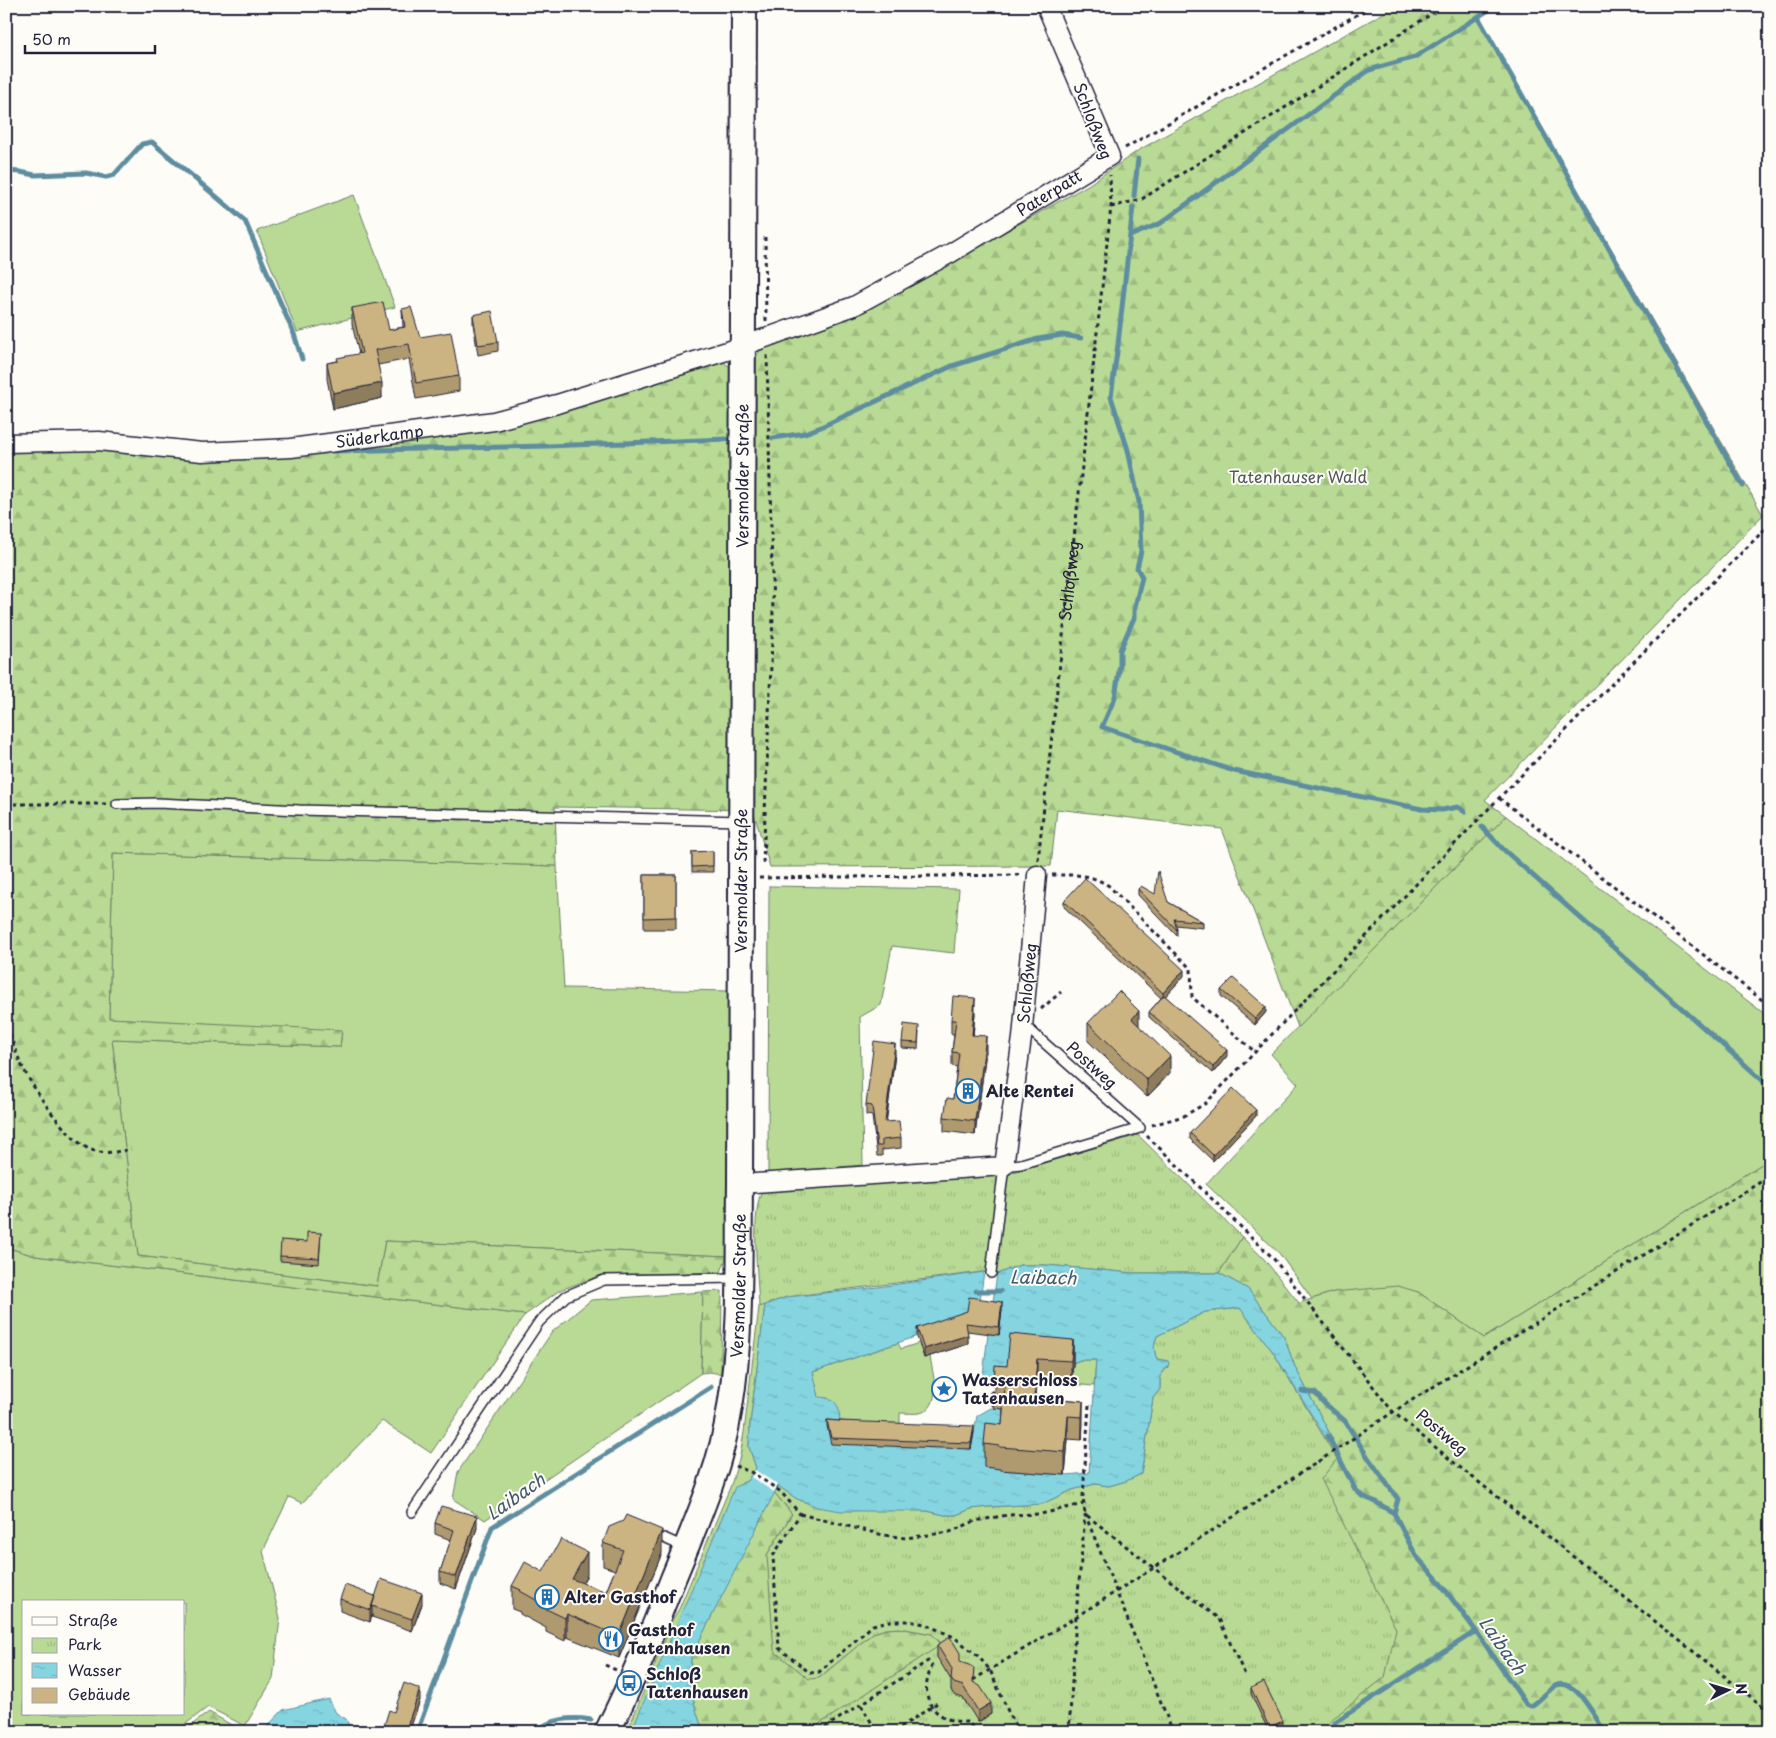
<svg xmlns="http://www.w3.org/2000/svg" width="1776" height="1738" font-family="'Playpen Sans',sans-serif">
	<defs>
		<pattern id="forest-firs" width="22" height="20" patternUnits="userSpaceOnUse" patternTransform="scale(1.25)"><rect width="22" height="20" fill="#b8da94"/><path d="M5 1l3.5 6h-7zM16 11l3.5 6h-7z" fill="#9ebb80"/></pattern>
		<pattern id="park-tufts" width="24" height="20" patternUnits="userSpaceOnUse" patternTransform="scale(1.25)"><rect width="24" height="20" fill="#b8da94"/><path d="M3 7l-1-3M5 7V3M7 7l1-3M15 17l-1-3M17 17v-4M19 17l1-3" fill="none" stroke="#9ebb80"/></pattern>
		<pattern id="water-ripples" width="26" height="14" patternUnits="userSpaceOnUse" patternTransform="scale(1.25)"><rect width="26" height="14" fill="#85d5e1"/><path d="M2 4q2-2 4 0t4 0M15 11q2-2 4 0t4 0" fill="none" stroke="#73b7c2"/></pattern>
	</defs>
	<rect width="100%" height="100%" fill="#fdfcf7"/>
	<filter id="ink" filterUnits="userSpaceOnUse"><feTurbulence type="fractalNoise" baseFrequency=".02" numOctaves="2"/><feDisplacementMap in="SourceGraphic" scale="10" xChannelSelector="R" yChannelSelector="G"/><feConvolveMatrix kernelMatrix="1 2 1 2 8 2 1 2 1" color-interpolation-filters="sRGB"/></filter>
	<g filter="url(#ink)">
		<!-- green -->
		<path fill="#b8da94" stroke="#6d7e68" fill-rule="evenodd" d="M354,195l41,112 -98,25 -40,-101z
			M1506,816l264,202v141l-286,179 -66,-46h-84l-22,7 -33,-46 -73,-69 92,-100 -27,-30z
			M113,853l444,13 7,122 166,3 -3,265 -342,-15 -8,45 -239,-30 -26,-217 228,8 2,-16 -233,-13z
			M769,886l190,3 -5,64 -62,-7 -11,59 -21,12 3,148 -95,8z
			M6,1247l29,9 490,59 -94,138 -49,-32 -80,82 -13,-6 -26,54 17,67 -7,61 -28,47 -37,-19 -33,25h-169zM24,1602h160v112h-160z
			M703,1292l-2,81 -216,147 -32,-21 5,-27 94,-140 39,-32z
			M765,1305l-15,119 -1,23 7,21 -9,13 -5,2 -110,247 -5,2 39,-95 6,-17 7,-11 52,-124 9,-29 4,-24 15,-125z
			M898,1343l3,6 18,-6 5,14 6,-1c2,16 14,51 -10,57 -6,1 -13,0 -20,0v16l-61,-2 -12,-29h-8l-6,-26z
			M1080,1360h16l-2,26 -23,-2 2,-21z"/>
		<!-- forest -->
		<path fill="url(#forest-firs)" stroke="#6d7e68" d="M1396,6h97l-14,10 284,499 -278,285 21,16 -208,211 -76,-198 -165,-20 -6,57 -281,1 -17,-57 -198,-3 2,59 -444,-13 -4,165 233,12 -2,17 -228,-8 26,217 239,30 8,-45 342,15 -6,16 -119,3 -42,15 -35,25 -490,-59 -29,-9v-796l96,-5 96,15 115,-9 183,-24 226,-67 9,7 22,-7 8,-12 99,-35 228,-129 51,-35z
			M1770,1159v573h-446l7,-12 -178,-322 180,42 -38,-73 -11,-30 -36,-48 -29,-16 23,-36 22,22 35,44 35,-11 64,-6 20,6 66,46z
			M722,1291l-1,83 -11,-2 -9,1 2,-81z
			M774,1492l18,22 -25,41 52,123 54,-45 13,-4 14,-1 32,6 10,11 -135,87h-103c-11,-24 -15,-49 -13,-75z
			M209,1712l33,19 -1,1h-59z"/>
		<!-- park -->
		<path fill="url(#park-tufts)" stroke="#6d7e68" d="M1138,1135l104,102 -23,36h-86l-87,-8h-26l-23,9 -15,-2 -195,25 -28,10c-1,-26 -9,-98 4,-118l214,-13 40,-5z
			M1240,1308l33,44 64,107 -16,20 75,150 -11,48 -54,43 -7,12h-517l135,-88 -10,-10 -32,-6 -14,1 -13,4 -54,45 -10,1 -35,-28 -7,-96 25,-41 -18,-22 4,-7 19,14 130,12 18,4h11l15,-6 17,-2 54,-3 30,-14 23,-6 14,2 17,-5 15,-7 12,-76 7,-9v-13l8,-9v-6l-11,-2c-4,-8 -3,-15 0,-23l48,-24z"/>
		<!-- water -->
		<path fill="url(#water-ripples)" stroke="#5d8d9f" d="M1020,1265h26l87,8h86l29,16 36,48 11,30 38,73 -4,3 -56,-91 -33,-44 -35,4 -48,24c-3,8 -4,15 0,23l11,2 1,3 -9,12v13l-7,9 -12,76 -15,7 -17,5 -14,-2 -23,6 -30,14 -54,3 -17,2 -15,6h-11l-18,-4h-86l-24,-4 -20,-8 -19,-13 -87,171c-2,26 2,51 13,75h-73l104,-245 12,-6 9,-13 -7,-21 1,-23 15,-119 22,-8 84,-9 113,-16 -5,35 -12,12 -154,53 6,25c20,1 22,12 20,30l132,22 6,-33 14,-8 14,1 -4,61 65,5 23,-2 7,-113h-16l-73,29 -11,-1 -13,-13 5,-41 11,1 -7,-26 5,-35z
			M329,1699l7,14 10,6 6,13h-90l21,-22z"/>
		<!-- pier -->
		<path fill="#fdfcf7" d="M755,1470l23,15 -4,7 -23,-15z"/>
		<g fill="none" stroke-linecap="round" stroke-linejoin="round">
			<!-- stream -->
			<path stroke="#5d8d9f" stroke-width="5" d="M1478,17l265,469
				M6,171l14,1 15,3 51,-2 20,4 8,-2 28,-31 10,-2 93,79 49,113 8,25
				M1134,196l4,-37
				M1133,207l-15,137 -7,53 17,53 11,52 2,49 -4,17 5,9 -8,34v7l-14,32v15l-5,32 -13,30 132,44 188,38 20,1 16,-3 7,5
				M1130,236l31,-13 208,-153 46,-13 80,-51
				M773,438l32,-5 16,-6 131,-61 86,-27 24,-4 19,3
				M333,451l214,-5 180,-7
				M1482,827l21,22 267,238
				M976,1291h24
				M1302,1391l13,2 11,12 19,16 24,38 29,40 -4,14
				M1328,1436l27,53 7,7 12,5 20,12 22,43 21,23 39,52 50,73 5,2c9,-5 15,-14 24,-20 20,-11 40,32 50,46
				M417,1732l75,-205 219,-140
				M536,1732c13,-14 37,-15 55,-12
				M1336,1732l-1,-10 141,-91"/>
			<defs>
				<path id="lane" d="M117,804l41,-1 141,7 442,11
					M1023,1024l117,104
					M991,1273l13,-107 17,-2 119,-36
					M412,1512l127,-190 27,-26 38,-16 135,-2
					M664,1538l20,9"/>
				<g id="street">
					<path id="s2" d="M6,443l93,-2 103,11 89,-4 203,-27 63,-17 186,-58 111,-40 97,-53 159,-97 -64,-150"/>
					<path id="s3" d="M740,1184l264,-18 18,-128 15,-163"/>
				</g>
				<g id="secondary">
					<path id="s4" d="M607,1732c25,-49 46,-102 66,-153 23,-56 48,-111 57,-172 12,-73 9,-149 10,-223l4,-1178"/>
				</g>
			</defs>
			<!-- lane casing -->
			<use href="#lane" stroke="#22223b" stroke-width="12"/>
			<!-- street casing -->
			<use href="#street" stroke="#22223b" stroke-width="21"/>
			<!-- secondary casing -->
			<use href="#secondary" stroke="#22223b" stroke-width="28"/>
			<!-- path -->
			<g stroke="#22223b" stroke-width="3" stroke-dasharray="4 4" stroke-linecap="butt">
				<path d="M1125,148l247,-142"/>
				<path d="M1111,207l31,-8 302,-193"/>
				<path d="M765,237l1,84"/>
				<path d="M1499,798l271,208"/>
				<path d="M6,804h100"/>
				<path id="s1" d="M1038,860l73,-653 -1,-32"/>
				<path d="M763,863l10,-247 -6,-262"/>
				<path d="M1052,875c23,0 37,-2 57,11l82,83 1,28 63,55"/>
				<path d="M759,878l261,-3"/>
				<path d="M1041,1009l20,-17"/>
				<path d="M6,1019c4,16 9,32 16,47 12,24 43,71 67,83 14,6 28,3 42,0"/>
				<path d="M1152,1125l32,-9 22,-13 293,-305 271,-274"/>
				<path d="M1147,1136l126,122 120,154 59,49 318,251"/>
				<path d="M994,1390l10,1 -1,15 -10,-1 -4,-4 1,-7z"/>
				<path d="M1089,1405l-6,91 2,18 134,105 26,56"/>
				<path d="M735,1466l18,7 28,19 19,22 -27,42 6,92 31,25 9,-1 54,-47 16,-4h19l17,3 29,13 24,19 12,14 21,48 8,14"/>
				<path d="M800,1514l83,21 23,3 44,-6 25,-11 33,-6 33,-1 42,-10"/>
				<path d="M1085,1514l88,218"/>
				<path d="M605,1665l11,5"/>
				<path d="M973,1680c142,-86 282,-176 420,-268l377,-236"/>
				<path d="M861,1705l16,27"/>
				<path d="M818,1732l110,-71 4,5c-15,32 2,57 37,56l4,7 -3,3"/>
				<path d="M894,1732l43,-29"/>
				<path d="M1069,1732l7,-116 9,-101"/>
			</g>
			<!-- lane -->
			<use href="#lane" stroke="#fdfcf7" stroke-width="9"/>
			<!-- street -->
			<use href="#street" stroke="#fdfcf7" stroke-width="18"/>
			<!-- secondary -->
			<use href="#secondary" stroke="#fdfcf7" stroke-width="24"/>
		</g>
		<!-- wall -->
		<path fill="#af9a70" stroke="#22223b" d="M352,308l37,22 14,-3 -1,-18 18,28 39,39v15l-43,8 -7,-40 -31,6 4,33 -49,11 -6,-30v-16l10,-2 22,-7 -7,-30z
			M473,315l25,27v9l-20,4 -5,-31z
			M713,851v21h-21v-20z
			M644,875h32v54h-32z
			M1138,889l30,13 35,20v6l-27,-3 1,5v6l-39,-41z
			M1064,901l120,75 -19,20 62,60 -14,17 -64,-56v-5l12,-14 -97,-91z
			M1221,990l45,22 -11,13 -34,-29z
			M975,1013l-2,22 13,16 -11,84 -31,-4v-14l9,-18 4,-32 -5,-1v-14l2,-18h-3v-14z
			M1088,1023l51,4 31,46 -23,24 -59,-56z
			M919,1032l-1,17 -16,-1v-6z
			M895,1054l-9,68 15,16v10l-19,2v6h-5l-5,-40 -6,-1v-10z
			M1256,1116l-43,45 -23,-22v-6z
			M321,1233l-2,31 -39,-3v-5l27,-14z
			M1002,1310l-3,25 -32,-4 1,13 -44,14 -7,-21v-9z
			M1073,1340v23l-2,21 -34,-3 -1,16 47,4 -1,39 -14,-1 -3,36 -65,-5v-1l-16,-2v-23l18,-19 1,-16 -9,-1v-23l13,-19z
			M827,1420l147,12 -3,17 -140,-5 -4,-18z
			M435,1523l42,5 -21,61 -16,-6v-11l11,-32 -16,-6z
			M603,1543l59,10 -43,105 -52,-21 -2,4 -19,-9v-4l-26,-14v-2l-8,-3v-23l31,-14 44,3 -5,8 24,9 9,-22 -12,-4z
			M375,1596l47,8 -10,27 -40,-14v-2l-2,7 -30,-11v-12z
			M937,1645l23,17 14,21 17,31 -13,8 -15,-24 -9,-3 -3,-5v-10l-14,-23z
			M1251,1688l32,39 -11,5h-3l-18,-38z
			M420,1700l-11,32h-25v-6l10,-14z"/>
		<!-- shaded-wall -->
		<path fill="#8e7d5b" stroke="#22223b" d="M382,383v15l-49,11v-16z
			M1184,970v6l-21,23v-6z
			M975,998v15l-3,36v-14z
			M1266,1007v5l-11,13v-6z
			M1139,1011v18l-7,-10z
			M986,1036v15l-11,84v-14z
			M895,1044v10l-10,78v-10z
			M1227,1050v6l-14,17v-6z
			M1170,1056v17l-23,24v-17z
			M1256,1110v6l-43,45v-6z
			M1002,1302v8l-3,25v-8z
			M968,1335v9l-44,14v-9z
			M1073,1340v23l-2,21v-23z
			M1037,1359v22l-3,39v-23z
			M1083,1401v23l-1,16v-23z
			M1068,1416v23l-3,36v-23z
			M974,1426v6l-3,17v-6z
			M477,1516v12l-21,61v-12z
			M662,1530v23l-43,105v-22z
			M587,1552v23l-15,27v-23z
			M422,1593v11l-10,27v-12z
			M375,1596v11l-3,-1v9l-2,7v-12z
			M567,1614v23l-2,4v-23z
			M420,1689v11l-11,32h-4z
			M991,1703v11l-13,8v-11z
			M1283,1721v6l-11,5h-3v-5z"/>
		<!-- building -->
		<path fill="#cbb382" stroke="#22223b" d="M383,302l6,28 16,-3 -3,-18 9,-2 9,30 31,-5 8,44 -43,7 -7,-39 -34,6 7,33 -49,10 -6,-30 11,-2 -1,-3 25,-5 -10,-45z
			M492,311l6,31 -20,3 -5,-30z
			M713,851v15l-21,1v-15z
			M1158,871l10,31 35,20 -29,-3 3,11 -39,-41 3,-3 14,8z
			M644,875h32v42l-32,1z
			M1085,878l99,92 -21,23 -99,-92z
			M1233,978l33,29 -11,12 -34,-29z
			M1119,991l20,20 -7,8 38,37 -23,24 -59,-57z
			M1164,995l63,55 -14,17 -64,-55z
			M953,996l22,2 -3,37 14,1 -11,85 -31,-4 3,-19 6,1 6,-46 -7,-1 4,-32h-5z
			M904,1024l15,2 -1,17 -16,-1z
			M874,1041l21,3 -10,78 14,-1 2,17 -19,2v6h-5l-5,-40 -6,-1z
			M1233,1088l23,22 -43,45 -23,-22z
			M307,1232l14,1 -2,25 -39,-2 1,-16 26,2z
			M969,1297l33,5 -3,25 -33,-4 2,12 -44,14 -7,-21 50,-17z
			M1010,1334l63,6 -2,21 -34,-2 -3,38 49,4 -1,16 -14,-1 -3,36 -65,-5v-1l-16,-2 2,-21 16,2 3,-39 -11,-1 1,-20 12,1z
			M827,1420l12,1 135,5 -3,17 -140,-5z
			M441,1506l36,10 -21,61 -16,-5 14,-42 -19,-7z
			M626,1515l36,15 -43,106 -52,-22 -2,4 -19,-9 1,-3 -27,-15 1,-1 -9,-4 13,-24 18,10 18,-33 26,13 -15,27 34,13 17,-42 -20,-7 6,-16 14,-6z
			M381,1579l41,14 -10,26 -40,-13z
			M345,1585l30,11 -5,14 -30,-11z
			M950,1637l10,16v9l9,3 5,3 -1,14 7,4 11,17 -13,8 -15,-25 -9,-3 -3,-4 1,-10 -15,-24z
			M1264,1682l19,39 -14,6 -18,-39z
			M404,1683l16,6 -15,43h-6l-15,-6 5,-16 5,2z"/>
	</g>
	<!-- icons -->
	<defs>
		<symbol id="building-ring" viewBox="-11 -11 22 22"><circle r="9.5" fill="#fdfcf7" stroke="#1f6fb2" stroke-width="1.5"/><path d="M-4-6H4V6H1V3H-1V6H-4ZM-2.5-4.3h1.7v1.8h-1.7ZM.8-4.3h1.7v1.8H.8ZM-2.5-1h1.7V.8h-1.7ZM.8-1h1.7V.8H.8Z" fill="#1f6fb2"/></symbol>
		<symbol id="sight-ring" viewBox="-11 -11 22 22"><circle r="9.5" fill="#fdfcf7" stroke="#1f6fb2" stroke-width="1.5"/><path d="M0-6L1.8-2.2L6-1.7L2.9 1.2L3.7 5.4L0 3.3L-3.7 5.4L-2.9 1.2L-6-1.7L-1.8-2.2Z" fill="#1f6fb2"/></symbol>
		<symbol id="restaurant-ring" viewBox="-11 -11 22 22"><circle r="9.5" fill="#fdfcf7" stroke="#1f6fb2" stroke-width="1.5"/><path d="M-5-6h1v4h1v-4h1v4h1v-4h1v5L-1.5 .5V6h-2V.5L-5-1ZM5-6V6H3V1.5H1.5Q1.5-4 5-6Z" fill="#1f6fb2"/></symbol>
		<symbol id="bus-ring" viewBox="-11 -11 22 22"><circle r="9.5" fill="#fdfcf7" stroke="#1f6fb2" stroke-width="1.5"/><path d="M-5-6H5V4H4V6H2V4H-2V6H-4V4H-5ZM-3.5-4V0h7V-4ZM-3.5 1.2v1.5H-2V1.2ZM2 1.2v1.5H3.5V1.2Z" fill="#1f6fb2"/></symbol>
	</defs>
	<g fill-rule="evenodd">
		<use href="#building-ring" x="954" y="1077" width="28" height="28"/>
		<use href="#sight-ring" x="930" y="1375" width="28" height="28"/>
		<use href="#building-ring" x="533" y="1583" width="28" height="28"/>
		<use href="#restaurant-ring" x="597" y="1625" width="28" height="28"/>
		<use href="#bus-ring" x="615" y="1669" width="28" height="28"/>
	</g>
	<g text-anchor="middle" stroke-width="4" stroke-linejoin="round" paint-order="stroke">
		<!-- street labels -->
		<g font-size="16" fill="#22223b" stroke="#fdfcf7">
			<text transform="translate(1093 121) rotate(69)" y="6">Schloßweg</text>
			<text dy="6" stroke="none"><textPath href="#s2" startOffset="1094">Paterpatt</textPath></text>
			<text dy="6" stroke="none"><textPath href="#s2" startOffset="375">Süderkamp</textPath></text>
			<text dy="6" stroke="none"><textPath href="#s4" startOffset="1280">Versmolder Straße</textPath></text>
			<text dy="6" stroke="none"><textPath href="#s1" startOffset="281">Schloßweg</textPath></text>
			<text dy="6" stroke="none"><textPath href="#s4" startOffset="875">Versmolder Straße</textPath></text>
			<text dy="6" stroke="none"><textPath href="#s3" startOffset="449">Schloßweg</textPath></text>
			<text transform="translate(1092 1065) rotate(42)" y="6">Postweg</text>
			<text dy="6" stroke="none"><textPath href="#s4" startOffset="470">Versmolder Straße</textPath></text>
			<text transform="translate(1442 1432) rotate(40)" y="6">Postweg</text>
		</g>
		<!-- park labels -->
		<g font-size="16" fill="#4f5956" stroke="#fdfcf7">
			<text x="1298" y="483">Tatenhauser Wald</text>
		</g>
		<!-- poi labels -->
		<g font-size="16" font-weight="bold" fill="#22223b" stroke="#fdfcf7" text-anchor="start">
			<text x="986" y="1097">Alte Rentei</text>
			<text x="962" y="1386">Wasserschloss<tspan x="962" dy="18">Tatenhausen</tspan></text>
			<text x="564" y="1603">Alter Gasthof</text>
			<text x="628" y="1636">Gasthof<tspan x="628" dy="18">Tatenhausen</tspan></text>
			<text x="646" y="1680">Schloß<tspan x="646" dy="18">Tatenhausen</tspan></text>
		</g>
		<!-- water labels -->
		<g font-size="18" font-style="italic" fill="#40586d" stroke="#fdfcf7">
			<text transform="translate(1043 1278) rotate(1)" y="6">Laibach</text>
			<text transform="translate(516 1497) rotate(-35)" y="6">Laibach</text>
			<text transform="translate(1502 1646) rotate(55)" y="6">Laibach</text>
		</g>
	</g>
	<!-- margin -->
	<rect width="1776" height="1738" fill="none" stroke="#fdfcf7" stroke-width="25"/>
	<rect x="12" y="12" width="1751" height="1713" fill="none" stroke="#22223b" stroke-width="2" filter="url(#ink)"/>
	<!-- legend -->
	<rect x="22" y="1600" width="162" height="115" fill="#fdfcf7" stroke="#a5a5ac"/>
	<rect x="32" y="1617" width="25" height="8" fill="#fdfcf7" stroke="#a5a5ac"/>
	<text x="68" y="1626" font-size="15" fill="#22223b">Straße</text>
	<rect x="32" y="1638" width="25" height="15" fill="url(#park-tufts)" stroke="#a5a5ac"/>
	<text x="68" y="1650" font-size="15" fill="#22223b">Park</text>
	<rect x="32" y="1663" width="25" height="15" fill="url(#water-ripples)" stroke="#a5a5ac"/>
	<text x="68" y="1676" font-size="15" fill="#22223b">Wasser</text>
	<rect x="32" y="1688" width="25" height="15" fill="#cbb382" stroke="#a5a5ac"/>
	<text x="68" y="1700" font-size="15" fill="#22223b">Gebäude</text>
	<!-- north arrow -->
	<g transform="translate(1728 1690) rotate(85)" stroke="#fdfcf7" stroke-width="4" paint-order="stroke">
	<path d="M0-4L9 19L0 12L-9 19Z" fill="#22223b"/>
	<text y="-8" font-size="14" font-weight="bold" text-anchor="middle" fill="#22223b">N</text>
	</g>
	<!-- scale -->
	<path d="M25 45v8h130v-8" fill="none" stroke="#22223b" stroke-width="2.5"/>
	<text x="32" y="45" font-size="15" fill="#22223b" stroke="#fdfcf7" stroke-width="4" paint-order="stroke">50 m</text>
</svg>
